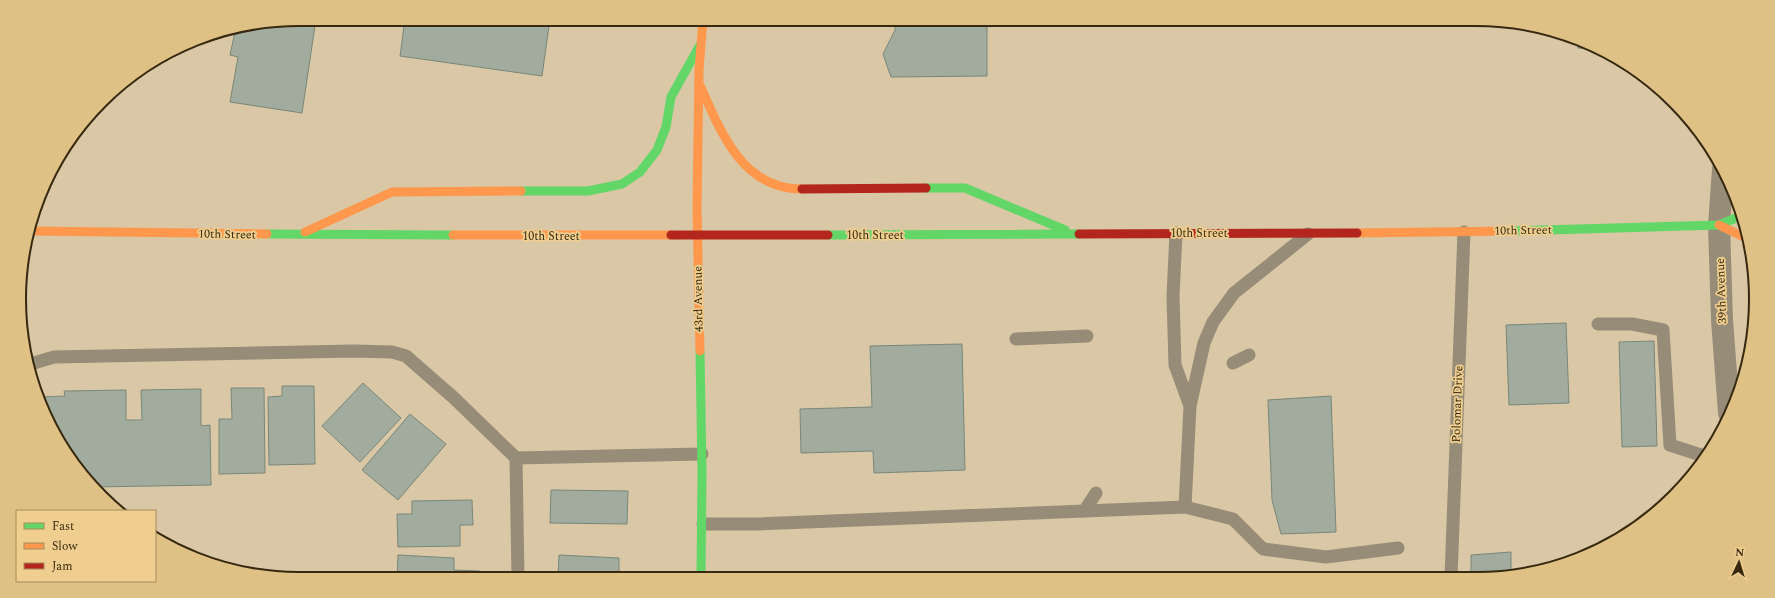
<svg xmlns="http://www.w3.org/2000/svg" width="1775" height="598" font-family="Spectral,serif">
	<rect width="100%" height="100%" fill="#d9c7a5"/>
	<!-- building -->
	<path fill="#a2ac9e" stroke="#78877a" d="M299,19h17l-14,94 -72,-11 8,-45 -8,-2 5,-23 -8,-2 18,-6z
		M405,19h145l-8,57 -142,-20z
		M895,19h55v6l37,-1v52l-96,1 -8,-23 12,-24z
		M1579,40l21,8 4,2 -26,-2z
		M1566,323l3,80 -60,2 -3,-80z
		M1654,341l3,105 -35,1 -3,-105z
		M962,344l3,126 -91,3 -1,-22 -72,2 -1,-44 72,-2 -2,-61z
		M363,383l38,35 -41,44 -38,-36z
		M282,386h32l1,78 -46,1 -1,-68 14,-1z
		M231,388h33l1,85 -46,1v-55h13z
		M201,389v37l9,-1 1,60 -119,2 -26,-32 -26,-58 25,-1 -1,-5 62,-1v30h16l-1,-30z
		M1331,396l5,136 -55,2 -9,-34 -4,-100z
		M410,414l36,30 -48,56 -36,-30z
		M551,490l77,1 -1,33 -77,-1z
		M472,500l1,25h-13v21l-62,1 -1,-33h15v-13z
		M1511,552v18l31,-1 -30,8h-41v-22z
		M398,555l56,3v12l26,1v8h-83z
		M559,555l60,3v20h-61z"/>
	<g fill="none" stroke-linecap="round" stroke-linejoin="round">
		<!-- lane -->
		<path stroke="#978c77" stroke-width="13" d="M1176,233l-3,63 2,69 15,41
			M1598,324h34l31,6 7,115 34,11
			M1016,339l71,-3
			M1233,363l16,-8
			M27,365l27,-8 300,-6 38,1 14,4 48,42 62,60 186,-4
			M516,458l2,121
			M1185,507l48,12 30,30 63,8 72,-9
			M1085,510l11,-17
			M703,524h54l428,-17 5,-101 14,-63 9,-21 21,-29 74,-59
			M1451,577l13,-345"/>
		<!-- street -->
		<path stroke="#978c77" stroke-width="22" d="M1723,169l-4,56 3,95 7,93"/>
		<!-- fast -->
		<path stroke="#63d668" stroke-width="9" d="M926,188h39l100,42
			M521,191h67l34,-7 18,-12 17,-22 9,-23 5,-30 29,-52
			M1511,231l208,-6 24,-10
			M267,234l186,1
			M828,235l251,-1
			M700,351l2,121 -1,106"/>
		<!-- slow -->
		<path stroke="#ff974d" stroke-width="9" d="M699,83c21,47 42,106 103,106
			M1719,225l29,14
			M31,231l236,3
			M305,232l87,-40 129,-1
			M1357,233l154,-2
			M453,235h218
			M700,351l-3,-143 2,-138 4,-51"/>
		<!-- jam -->
		<path stroke="#b3261e" stroke-width="9" d="M802,189l124,-1
			M1079,234l278,-1
			M671,235h157"/>
	</g>
	<g text-anchor="middle" stroke-width="3.5" stroke-linejoin="round" paint-order="stroke">
		<!-- street labels -->
		<g font-size="12" fill="#36290f" stroke="#efce8f">
			<text transform="translate(1523 230) rotate(-1)" y="4">10th Street</text>
			<text x="1199" y="237">10th Street</text>
			<text transform="translate(227 234) rotate(1)" y="4">10th Street</text>
			<text x="875" y="239">10th Street</text>
			<text x="551" y="240">10th Street</text>
			<text transform="translate(1721 291) rotate(-92)" y="4">39th Avenue</text>
			<text transform="translate(698 299) rotate(-91)" y="4">43rd Avenue</text>
			<text transform="translate(1457 404) rotate(-88)" y="4">Polomar Drive</text>
		</g>
	</g>
	<!-- crop -->
	<path d="M0 0H1775V598H0ZM299 26H1476A273 273 0 0 1 1749 299V299A273 273 0 0 1 1476 572H299A273 273 0 0 1 26 299V299A273 273 0 0 1 299 26Z" fill="#e0c185" fill-rule="evenodd"/>
	<path fill="none" stroke="#36290f" stroke-width="2" d="M299 26H1476A273 273 0 0 1 1749 299V299A273 273 0 0 1 1476 572H299A273 273 0 0 1 26 299V299A273 273 0 0 1 299 26Z"/>
	<!-- legend -->
	<rect x="16" y="510" width="140" height="72" fill="#efce8f" stroke="#a58c5c"/>
	<rect x="24" y="523" width="20" height="6" fill="#63d668" stroke="#a58c5c"/>
	<text x="52" y="530" font-size="12" fill="#36290f">Fast</text>
	<rect x="24" y="543" width="20" height="6" fill="#ff974d" stroke="#a58c5c"/>
	<text x="52" y="550" font-size="12" fill="#36290f">Slow</text>
	<rect x="24" y="563" width="20" height="6" fill="#b3261e" stroke="#a58c5c"/>
	<text x="52" y="570" font-size="12" fill="#36290f">Jam</text>
	<!-- north arrow -->
	<g transform="translate(1739 562) rotate(4)" stroke="#efce8f" stroke-width="3" paint-order="stroke">
	<path d="M0-3L7 15L0 10L-7 15Z" fill="#36290f"/>
	<text y="-6" font-size="11" font-weight="bold" text-anchor="middle" fill="#36290f">N</text>
	</g>
</svg>
